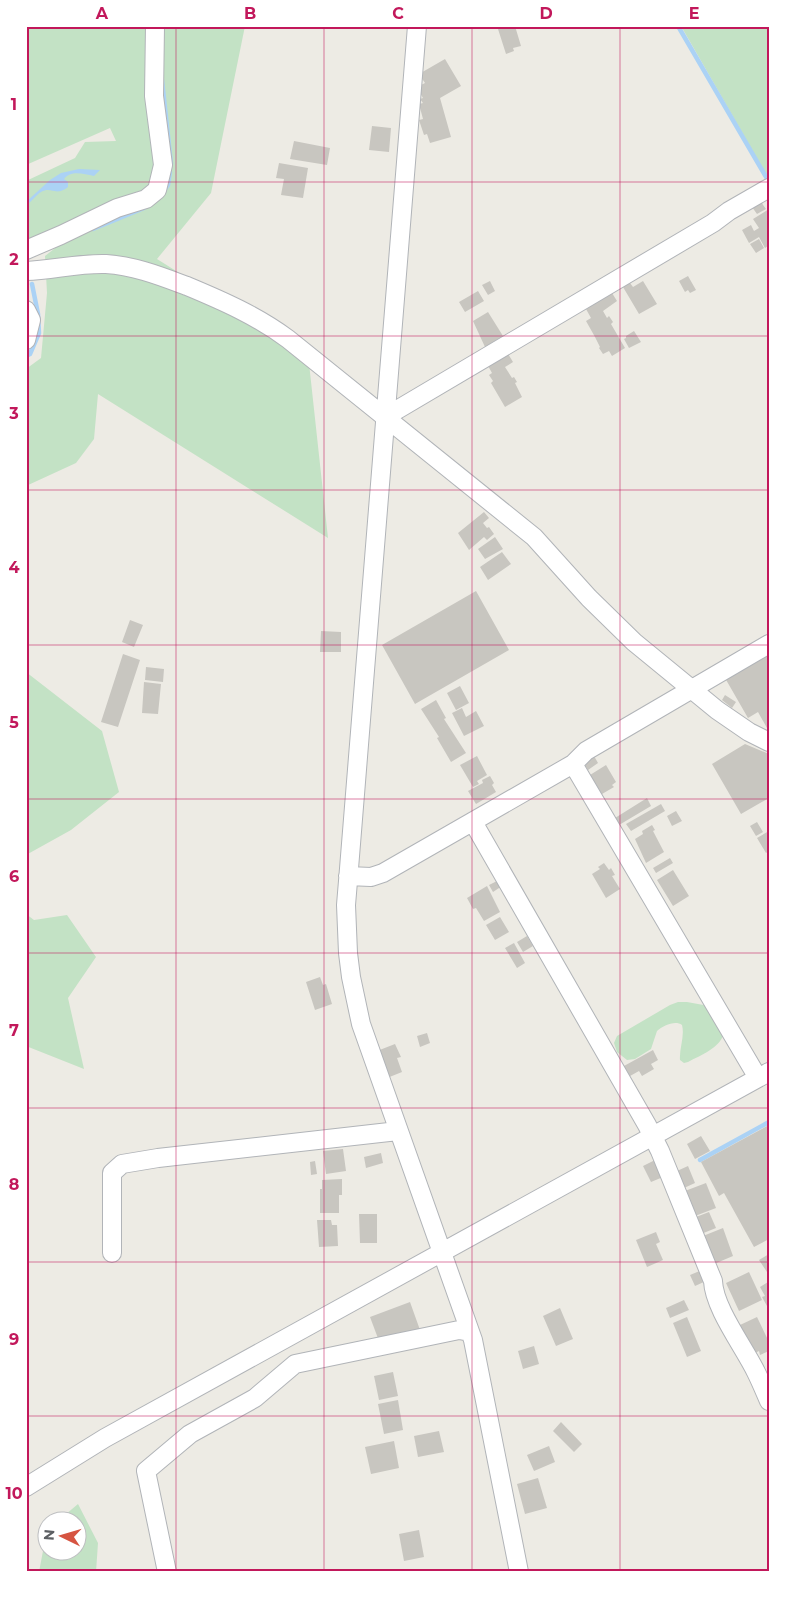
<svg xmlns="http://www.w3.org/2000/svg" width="795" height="1598" font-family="Montserrat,sans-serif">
	<rect width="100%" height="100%" fill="#edebe4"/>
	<!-- green -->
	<path fill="#c3e2c5" d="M26,26h219l-34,167 -54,66 151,95 20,184 -230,-144 -4,45 -18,24 -50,23v-117l15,-11 6,-65 -2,-37 41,-32 -60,24v-67l49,-23 10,-16 31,-1 -6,-13 -84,37z
		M681,26h88v151l-3,-3z
		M26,672l76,59 17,61 -48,38 -45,25z
		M26,914l8,6 33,-5 29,42 -28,41 16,71 -58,-23z
		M678,1002h9l22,4 15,27c-4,15 -23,22 -36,29l-4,1 -4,-3c-1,-11 5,-24 2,-35 -7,-5 -19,1 -25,6l-6,18 -16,10 -8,1 -10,-8 -3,-9 3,-7 53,-31z
		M78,1504l20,39 -2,29h-57l8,-42 1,20h30v-30h-19z"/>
	<!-- water -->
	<path fill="#abd2f5" d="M79,169l21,1 -6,6c-11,-2 -23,-6 -30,3l4,3v5c-13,10 -16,-1 -27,5 -5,3 -10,10 -15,14v-4l24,-22 11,-7z"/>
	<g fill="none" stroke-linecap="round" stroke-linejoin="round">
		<!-- stream -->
		<path stroke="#abd2f5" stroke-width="4.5" d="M678,26l91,156h-1
			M162,80l9,84
			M163,192l5,-7 2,-13
			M93,229l51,-21
			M26,356l4,-2 9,-21 -1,-19 -6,-30
			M700,1160l69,-38"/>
	</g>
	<!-- building -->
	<path fill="#c8c6c0" d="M504,26h11l6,20 -8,2 1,3 -8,3 -8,-25z
		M445,59l16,27 -21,12 11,39 -21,6 -3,-9 -3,1 -5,-15 4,-1 -4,-15 4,-1 -3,-4 3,-1 -4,-7 2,-1 -2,-4 6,-3 -6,-9z
		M372,126l19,2 -2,24 -20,-2z
		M294,141l36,7 -3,17 -37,-6z
		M279,163l29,5 -5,30 -22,-3 3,-16 -8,-1z
		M761,202l5,7 -9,5 -5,-7z
		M769,209v36l-4,3 -6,-11 -10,6 -7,-13 9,-5 3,6 5,-3 -6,-9z
		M759,239l5,9 -8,5 -6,-9z
		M688,276l8,14 -6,3 -2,-3 -3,2 -6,-11z
		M490,281l5,10 -7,4 -6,-10z
		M643,281l14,23 -18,10 -16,-27 7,-4 3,4z
		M478,291l6,10 -19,11 -6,-10z
		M612,293l5,8 -14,10 4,7 2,-2 4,6 -2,2 14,24 -13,8 -3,-5 -6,3 -4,-6 1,-1 -5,-10 -9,-16 5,-3 -5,-9 2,-1 -1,-2z
		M488,312l15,24 -18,11 -12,-26z
		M634,331l7,11 -12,6 -5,-9 2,-1v-2z
		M507,352l6,10 -8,5 7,11 2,-1 3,5 -2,1 7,14 -17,10 -14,-24 2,-2 -4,-6 3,-2 -5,-9z
		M484,512l5,6 -6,5 4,5 2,-1 5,7 -7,6 -3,-3 -15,13 -11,-17z
		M495,537l8,12 -18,10 -7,-10z
		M502,552l9,12 -23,16 -8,-13z
		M476,591l33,59 -94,54 -33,-59z
		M130,620l13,5 -9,22 -12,-5z
		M321,631l20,1v20h-21z
		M769,652v75l-2,1 -9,-16 -10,6 -23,-40z
		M123,654l17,6 -22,67 -17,-5z
		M146,667l18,2 -1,13 -18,-2z
		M144,682l17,2 -3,30 -16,-1z
		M460,686l9,17 -13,7 -9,-17z
		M725,695l11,7 -4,6 -10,-8z
		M436,700l10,18 -2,1 22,34 -15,9 -14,-24 2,-1 -18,-28z
		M462,708l4,9 10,-6 8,15 -20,10 -12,-23z
		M745,744l24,10v44l-28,16 -29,-50z
		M477,756l10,19 -10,6 2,3 -6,3 -13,-22z
		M594,756l4,7 -10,7 -5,-8z
		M606,765l10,17 -4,3 2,2 -12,7 -12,-19z
		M490,776l4,7 -2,2 4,7 -20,12 -8,-13 15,-8 -1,-3z
		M647,798l4,8 -32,19 -4,-7z
		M661,804l4,7 -34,20 -5,-7z
		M676,811l6,10 -10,5 -5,-10z
		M757,822l6,10 -7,4 -6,-10z
		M652,825l3,5 -2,1 11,21 -18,11 -11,-24 8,-5 -1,-3z
		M769,831v20l-3,2 -9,-15z
		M670,858l3,5 -17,10 -3,-5z
		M604,863l5,7 2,-2 4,7 -3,1 8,13 -14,9 -14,-24 8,-5 -2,-2z
		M673,870l16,26 -16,10 -16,-26z
		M499,880l3,6 -9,6 -4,-7z
		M487,886l13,26 -16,9 -8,-13 -3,1 -6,-11z
		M500,917l9,15 -14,8 -9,-15z
		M527,936l6,10 -10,6 -6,-10z
		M514,943l11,20 -8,5 -12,-20z
		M320,977l3,8 3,-1 6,20 -17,6 -9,-28z
		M427,1033l3,10 -10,4 -3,-11z
		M395,1044l6,13 -4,1 5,14 -15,6 -10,-27z
		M653,1050l5,10 -7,4 3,5 -12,7 -3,-5 -9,5 -6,-10z
		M769,1125v114l-15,8 -30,-54 -5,3 -18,-34z
		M701,1136l9,15 -15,8 -8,-15z
		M343,1149l3,22 -20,3 -3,-23z
		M381,1153l2,10 -17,5 -2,-11z
		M655,1160l8,17 -12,5 -8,-16z
		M315,1161l2,13 -6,1 -1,-13z
		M688,1166l7,17 -11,5 -7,-17z
		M342,1179v16h-3v18h-19v-24h2v-9z
		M706,1183l10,25 -21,8 -10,-25z
		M709,1212l7,16 -15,6 -5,-17z
		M359,1214h18v29h-17z
		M317,1220h14l1,5h5l1,21 -19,1z
		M723,1228l10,28 -19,8 -11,-28z
		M656,1232l4,10 -4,2 7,16 -16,7 -11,-27z
		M769,1254v21l-10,-15z
		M702,1270l4,11 -11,5 -5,-11z
		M749,1272l13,28 -23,11 -13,-28z
		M768,1282l1,23 -2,1 -5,-9 3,-1 -5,-9z
		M684,1300l5,10 -19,8 -4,-10z
		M410,1302l10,28 -18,7 -1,-4 -22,8 -9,-24z
		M560,1308l13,31 -17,7 -13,-30z
		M687,1317l14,34 -14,6 -14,-34z
		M757,1317l12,25v9l-9,4 -1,-4 -6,3 -13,-29z
		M534,1346l5,18 -16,5 -5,-18z
		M393,1372l5,24 -19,4 -5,-24z
		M398,1400l5,30 -19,4 -6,-30z
		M561,1422l21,22 -8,8 -21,-21z
		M439,1431l5,21 -26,5 -4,-21z
		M394,1441l5,27 -28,6 -6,-27z
		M549,1446l6,16 -21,9 -7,-16z
		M538,1478l9,30 -22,6 -8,-30z
		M419,1530l5,27 -20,4 -5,-27z"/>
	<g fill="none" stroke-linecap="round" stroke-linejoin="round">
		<defs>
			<path id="minor" d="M417,26l-69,855 -2,24 2,48 3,24 10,47 112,316 46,232
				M26,250l35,-15 56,-27 29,-9 11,-9 6,-25 -9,-69 1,-70
				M26,271c27,-1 53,-8 80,-7 29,2 54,12 81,22 36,15 70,30 101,53l246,198 55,61 45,44 83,68 32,22 20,10
				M26,310l5,10 -5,20
				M385,417l328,-194 16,-12 40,-23
				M573,764l185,314
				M473,822l174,303 13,26 53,130c1,27 31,66 43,91 5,10 9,20 13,29
				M348,876l23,1 12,-4 190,-109 13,-13 183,-107
				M112,1253v-80l10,-9 36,-6 240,-27
				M26,1487l79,-49 664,-366
				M167,1572l-21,-101 44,-37 65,-36 40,-34 164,-34 11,2"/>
		</defs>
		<!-- minor casing -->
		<use href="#minor" stroke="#b1b4b8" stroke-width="20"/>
		<!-- minor -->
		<use href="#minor" stroke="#fff" stroke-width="18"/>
	</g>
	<!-- grid -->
	<path fill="none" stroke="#c2185b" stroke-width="1" stroke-opacity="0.55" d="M176,26v1546M324,26v1546M472,26v1546M620,26v1546M26,182h743M26,336h743M26,490h743M26,645h743M26,799h743M26,953h743M26,1108h743M26,1262h743M26,1416h743"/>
	<!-- border -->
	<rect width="795" height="1598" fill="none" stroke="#ffffff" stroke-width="55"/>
	<!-- north arrow -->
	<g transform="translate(62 1536) rotate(275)"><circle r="24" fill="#ffffff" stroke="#bebfc1"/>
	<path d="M0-4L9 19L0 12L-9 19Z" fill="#d65441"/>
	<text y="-8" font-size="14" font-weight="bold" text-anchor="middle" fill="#5c5f63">N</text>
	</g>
	<rect x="28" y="28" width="740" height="1542" fill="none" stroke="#c2185b" stroke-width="2"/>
	<g font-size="16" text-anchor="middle" font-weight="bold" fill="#c2185b">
		<text x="102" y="19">A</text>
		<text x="250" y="19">B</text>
		<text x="398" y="19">C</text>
		<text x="546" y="19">D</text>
		<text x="694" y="19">E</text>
		<text x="14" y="110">1</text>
		<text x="14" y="265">2</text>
		<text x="14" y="419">3</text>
		<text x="14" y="573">4</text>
		<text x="14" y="728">5</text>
		<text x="14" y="882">6</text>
		<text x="14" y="1036">7</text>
		<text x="14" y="1190">8</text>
		<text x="14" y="1345">9</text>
		<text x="14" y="1499">10</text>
	</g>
</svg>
